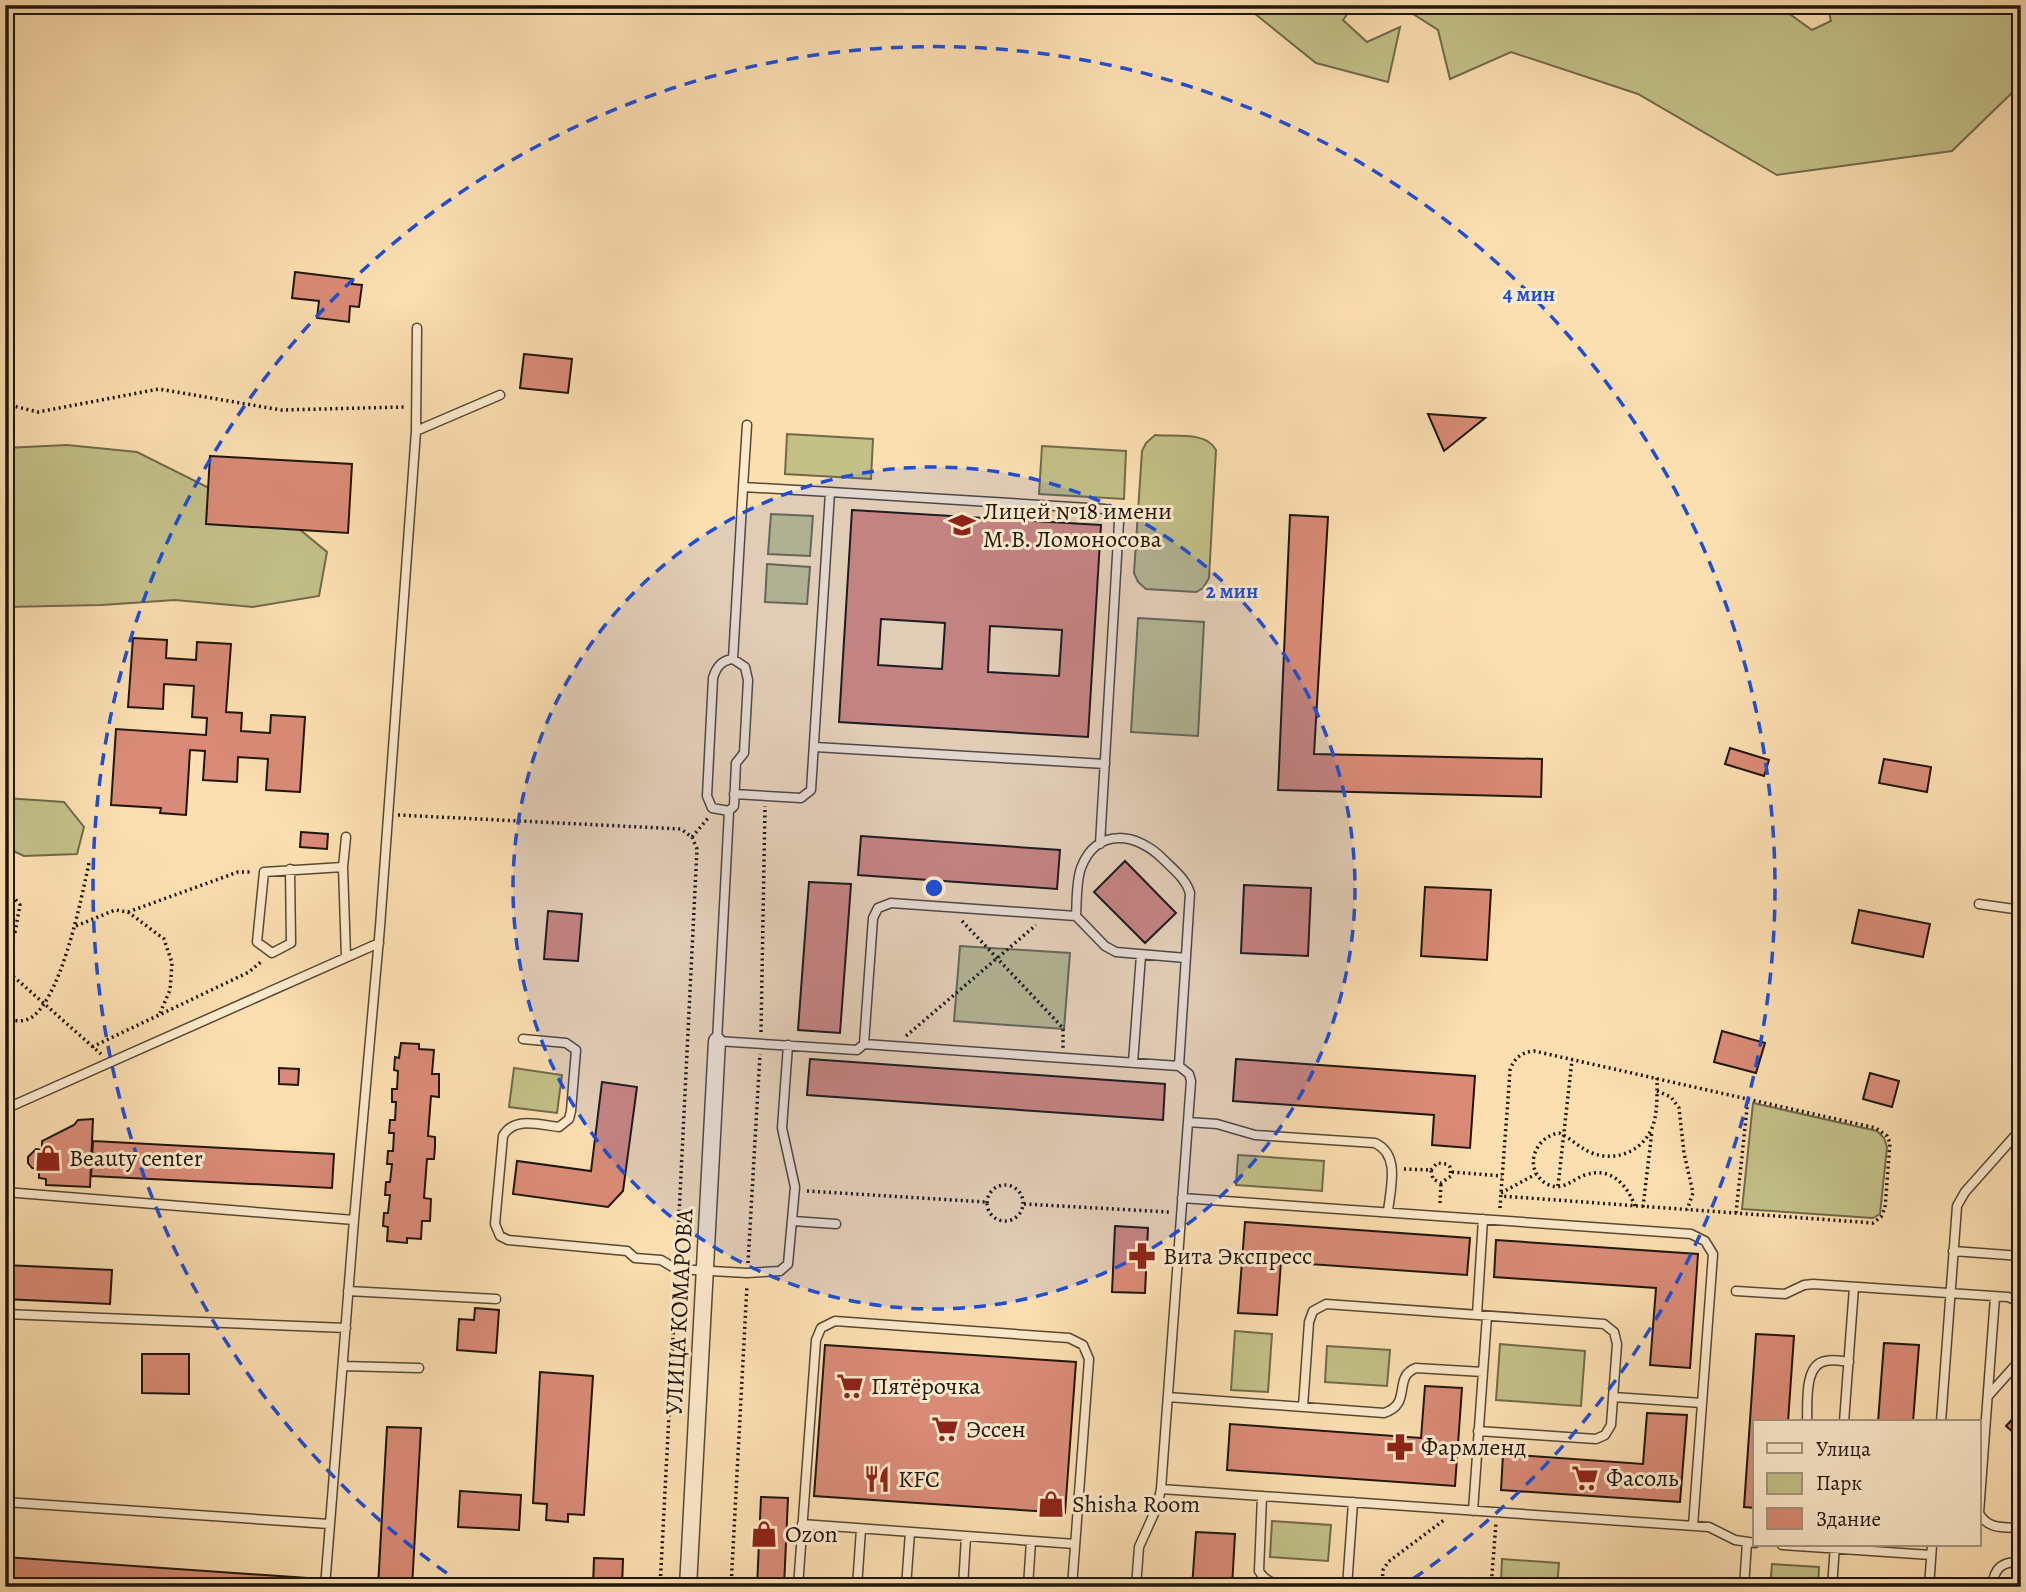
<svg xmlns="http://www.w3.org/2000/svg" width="2026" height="1592" font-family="Alegreya,serif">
	<rect width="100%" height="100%" fill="#fcdfb1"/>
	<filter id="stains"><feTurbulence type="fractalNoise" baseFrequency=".00286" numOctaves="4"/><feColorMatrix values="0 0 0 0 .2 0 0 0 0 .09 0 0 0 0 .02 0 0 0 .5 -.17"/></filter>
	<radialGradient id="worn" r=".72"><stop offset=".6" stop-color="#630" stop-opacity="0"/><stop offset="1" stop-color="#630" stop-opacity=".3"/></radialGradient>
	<!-- green -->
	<path fill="#c3c088" stroke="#716a4a" stroke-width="2" d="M1244,5h110l-11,15 24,22 33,-15 -12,55 -72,-19z
		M1399,5h378l35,25 19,-9 -4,-16h194v79l-69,67 -175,24 -139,-81 -127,-42 -61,27 -12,-49z
		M787,434l86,5 -2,40 -86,-5z
		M1155,435c19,2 51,-4 61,15l-7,128 -6,10 -7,4 -50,-3 -8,-7 -4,-9 8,-122 4,-8z
		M67,445l70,7 86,43 64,24 40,33 -8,44 -66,11 -78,-7 -73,5 -97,2v-159z
		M1042,446l84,5 -2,48 -85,-5z
		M771,514l42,2 -3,40 -42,-2z
		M767,564l43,3 -3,37 -42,-2z
		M1138,618l66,4 -6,114 -67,-4z
		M5,798l59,4 20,25 -7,27 -53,2 -19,-9z
		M960,946l110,7 -6,76 -110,-8z
		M514,1068l48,7 -5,38 -48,-6z
		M1753,1103l124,28 7,7 3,9 -7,67 -7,4 -131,-9z
		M1238,1155l86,6 -2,30 -86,-6z
		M1235,1331l37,3 -4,58 -37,-2z
		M1500,1344l85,7 -4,55 -85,-6z
		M1327,1346l63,4 -3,36 -62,-4z
		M1272,1521l59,4 -3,36 -58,-4z
		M1502,1559l57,4 -2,24 -56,-4z
		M1772,1564l47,3 -1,20h-48z"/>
	<!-- building -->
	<path fill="#da8b77" stroke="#1f150b" stroke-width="2" fill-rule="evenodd" d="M295,272l58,7 -1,5 10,1 -3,22 -9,-1 -1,16 -32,-4 2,-17 -27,-3z
		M524,354l48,5 -4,34 -48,-5z
		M1428,414l57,4 -41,33z
		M210,456l142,8 -4,69 -142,-9z
		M852,510l249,15 -13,212 -249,-15zM881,619l64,4 -3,46 -64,-4zM990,626l72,4 -3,46 -71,-4z
		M1290,515l38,2 -14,237 228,5 -1,38 -263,-7z
		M133,638l34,2 -1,18 30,2 1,-18 34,2 -5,68 16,1 -1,18 29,2 1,-18 34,2 -5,75 -34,-2 2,-31 -30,-2 -1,25 -34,-2 2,-29 -15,-1 -4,65 -26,-2 1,-5 -50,-3 5,-76 90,6 1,-17 -15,-1 2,-31 -30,-2 -1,25 -35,-2z
		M1730,748l39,12 -5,16 -39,-12z
		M1884,759l47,8 -4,25 -48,-9z
		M301,832l27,2 -1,15 -27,-2z
		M861,836l199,14 -3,39 -199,-14z
		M1125,861l51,52 -31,30 -51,-51z
		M809,882l42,2 -11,149 -42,-3z
		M1244,885l67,3 -3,68 -67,-3z
		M1425,887l66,3 -4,70 -66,-4z
		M1859,910l71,14 -7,33 -71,-14z
		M548,911l34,3 -4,47 -34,-2z
		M1722,1031l43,12 -9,30 -42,-11z
		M401,1043l18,1v5l15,1 -2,24h7v23l-8,-1 -3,40 7,1v10l-1,12h-7l-3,39 7,1 -1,22h-8l-1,18 -14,-1v5l-20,-2 1,-14 -5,-1 1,-13h4l2,-18h-5l1,-13h4l2,-18h-5l1,-13h5l1,-18h-5l1,-13h5l1,-18h-4v-13h5l1,-18 -4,-1 1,-13 4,1z
		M810,1059l355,25 -2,36 -356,-25z
		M1236,1059l239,17 -5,72 -38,-3 2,-30 -201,-14z
		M279,1068l20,1 -1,16 -19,-1z
		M1870,1073l29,8 -7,26 -29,-8z
		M602,1082l35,5 -14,104 -15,16 -95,-13 4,-33 74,10z
		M93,1119l-3,68 -44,-2v-6l-7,-1v-8l-7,-2 -4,-5v-6l8,-8 6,1v-9l32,-16 4,-5z
		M93,1141l241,13 -2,34 -241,-12z
		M1245,1222l225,16 -3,37 -186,-13 -4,53 -39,-2z
		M1115,1226l33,2 -3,65 -33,-1z
		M1496,1240l202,14 -8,114 -40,-3 6,-77 -162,-11z
		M5,1265l107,5 -2,34 -105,-5z
		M475,1308l24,2 -3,43 -39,-3 2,-31 15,1z
		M1756,1334l38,2 -6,86h-33v86l-11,-1z
		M1884,1343l35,2 -6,77h-35z
		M825,1345l251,17 -11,151 -251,-17z
		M142,1354h47v40l-47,-1z
		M540,1372l53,4 -9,139 -16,-1v8l-22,-2 1,-16 -14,-1z
		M1425,1386l37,2 -7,98 -228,-16 3,-46 191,14z
		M2021,1410v29l-15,-13z
		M1647,1413l40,2 -7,87 -179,-12 2,-36 140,10z
		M387,1427l34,1 -9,159h-34z
		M460,1491l61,4 -2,35 -61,-3z
		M761,1497l27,1 -4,89h-27z
		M1196,1532l39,2 -3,53h-40z
		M5,1557l302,21v9h-302z
		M594,1558l29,1 -1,28h-29z"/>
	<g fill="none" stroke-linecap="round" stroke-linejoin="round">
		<defs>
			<path id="service" d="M416,431l1,-103
				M743,487l4,-62
				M830,492l275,17 10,5 4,8 -19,322
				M733,659l10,-172 87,5 -19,298 -10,8 -67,-4
				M815,747l290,17
				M729,811l-17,-3 -5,-12 6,-118c3,-10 8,-18 20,-19l12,8 3,13 -4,73 -8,10 -2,43 -5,5 -12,230 140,9 7,-6 315,22 10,8 2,7 -30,408 -4,18 -18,40 -3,40
				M343,867l3,-30
				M290,869l1,74 -19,10 -15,-11 7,-70 79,-5 3,90
				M1979,904l42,6
				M1076,916l29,30 11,6 70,6
				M523,1039l43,4 10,7 -5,61 -2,8 -10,8c-19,-2 -45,-11 -56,9l-8,88 5,12 8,4 119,11 8,7 26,2 15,9 71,4 33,-2 8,-7 7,-77 -13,-59 6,-83
				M864,1044l9,-126 5,-10 13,-5 185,13c1,-15 0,-34 5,-48 16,-42 57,-35 83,-8 10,10 22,19 26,33l-11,173
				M1133,1063l8,-108
				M5,1109l374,-166
				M1188,1122l29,2 38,11 120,8c26,12 15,46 13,69
				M5,1192l349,28
				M1182,1198l509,36 14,7 8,13 -20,272
				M793,1221l43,3
				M1953,1251l68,5
				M348,1291l148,8
				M1736,1291l49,3 19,-9 9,-1 195,13 13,5
				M1995,1297l-16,216c9,17 25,14 42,15
				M5,1314l341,14
				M1477,1315l6,-96
				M343,1366l76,2
				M1988,1396l33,-37
				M1168,1397l216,16c29,-9 8,-36 32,-45l67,4
				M1613,1397l89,6
				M1303,1407l6,-85 4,-11 13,-7 278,20 10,8 3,12 -6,81 -6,10 -9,4 -118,-8
				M1807,1422c1,-16 -4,-58 19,-61 7,-2 15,0 23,1
				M1844,1422l10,-135
				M1941,1422l16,-216 8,-14 56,-63
				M1161,1489l548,38 26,13 20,3
				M1262,1496l-3,75c10,17 30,14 48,16
				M5,1502l324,22
				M1473,1511l14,-195
				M802,1524l273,20
				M1782,1545l149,10
				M325,1587l29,-367 26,-293 36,-496 84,-36
				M798,1587l18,-247 5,-12 14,-7 234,17 14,7 6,14 -17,228
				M857,1587l4,-58
				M906,1587l4,-55
				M963,1587l3,-51
				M1028,1587l3,-46
				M1347,1587l6,-85
				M1744,1587l3,-45
				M1832,1587l3,-42
				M1929,1587l3,-42
				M1992,1587c2,-19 10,-26 29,-25"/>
			<path id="minor" d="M688,1587l29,-546"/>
		</defs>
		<!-- service casing -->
		<use href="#service" stroke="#564834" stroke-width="11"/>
		<!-- minor casing -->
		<use href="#minor" stroke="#564834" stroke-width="19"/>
		<!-- path -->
		<path stroke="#1f150b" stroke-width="3.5" stroke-dasharray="2 3.5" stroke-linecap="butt" d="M5,404l33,8 121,-23 122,21 123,-3
			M398,815l283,14 11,8 5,12 -20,407
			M692,837l17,-20
			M5,887l15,18 -5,27 -10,14
			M128,912l110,-40h13
			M962,921l101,107v20
			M76,926l39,-16 13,2 36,27 8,24 -2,27 -10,23
			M5,969l96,85
			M5,1017c6,3 14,5 21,3 34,-11 56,-125 63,-157
			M761,1032l4,-226
			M906,1036l130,-111
			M92,1047l157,-75 13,-11
			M1657,1091l14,6 8,11 5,45 9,40 -6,17
			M1404,1169l27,1 2,9 8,4 10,-7 -1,-9 -3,-3 -10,-1 -6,7
			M1452,1172l50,4
			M987 1203a18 18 0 1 1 36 0a18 18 0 1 1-36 0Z
			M1558,1186l14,-126
			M807,1191l179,11
			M1501,1193l35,-19
			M1440,1203l1,-20
			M1024,1204l145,8
			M1635,1206c-8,-21 -24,-40 -50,-31 -12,4 -22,16 -36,10 -27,-13 -16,-48 10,-52 12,5 20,15 33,20 23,9 50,-1 60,-25 6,-15 5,-34 5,-50
			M1643,1207l9,-76
			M1500,1208c3,-46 7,-92 10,-138 4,-12 12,-18 24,-19l342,77 11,8 3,7 -5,65 -4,9 -8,6 -372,-27
			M1736,1213l12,-114
			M748,1263l12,-209
			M660,1587l16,-306
			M731,1587l16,-302
			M1382,1587l1,-17 5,-8 56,-42
			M1491,1587l5,-64"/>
		<!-- service -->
		<use href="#service" stroke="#fdeacc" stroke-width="8"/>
		<!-- minor -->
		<use href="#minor" stroke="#fdeacc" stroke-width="16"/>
	</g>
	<!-- distance rings -->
	<circle cx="934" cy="888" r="421" fill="#1d4ed8" fill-opacity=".12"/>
	<g fill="none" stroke="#1d4ed8" stroke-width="3.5" stroke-dasharray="12 9">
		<circle cx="934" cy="888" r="421"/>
		<path d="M464 1585A841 841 0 1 1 1404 1585"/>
	</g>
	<!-- icons -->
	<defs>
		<symbol id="school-bare" viewBox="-9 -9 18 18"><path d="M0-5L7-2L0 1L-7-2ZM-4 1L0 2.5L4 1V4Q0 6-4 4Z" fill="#8f2418" stroke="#fdeacc" stroke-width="2.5" paint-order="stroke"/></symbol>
		<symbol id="shop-bare" viewBox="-9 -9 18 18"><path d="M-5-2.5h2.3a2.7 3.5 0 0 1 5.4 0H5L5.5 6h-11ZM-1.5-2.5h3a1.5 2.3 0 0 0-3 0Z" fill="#8f2418" stroke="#fdeacc" stroke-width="2.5" paint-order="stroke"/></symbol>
		<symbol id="pharmacy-bare" viewBox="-9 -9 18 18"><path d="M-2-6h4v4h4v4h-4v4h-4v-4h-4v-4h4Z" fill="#8f2418" stroke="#fdeacc" stroke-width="2.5" paint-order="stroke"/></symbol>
		<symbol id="supermarket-bare" viewBox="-9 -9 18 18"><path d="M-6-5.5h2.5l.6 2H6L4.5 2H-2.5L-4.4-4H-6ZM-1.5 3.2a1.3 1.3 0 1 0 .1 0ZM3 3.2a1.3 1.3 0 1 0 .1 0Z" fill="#8f2418" stroke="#fdeacc" stroke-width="2.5" paint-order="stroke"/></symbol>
		<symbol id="restaurant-bare" viewBox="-9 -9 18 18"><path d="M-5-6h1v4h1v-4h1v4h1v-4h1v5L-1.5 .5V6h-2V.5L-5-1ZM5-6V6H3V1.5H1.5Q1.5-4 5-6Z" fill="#8f2418" stroke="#fdeacc" stroke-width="2.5" paint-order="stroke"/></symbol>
	</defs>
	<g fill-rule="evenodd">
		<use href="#school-bare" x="943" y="506" width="38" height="38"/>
		<use href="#shop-bare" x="29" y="1139" width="38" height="38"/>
		<use href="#pharmacy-bare" x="1123" y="1237" width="38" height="38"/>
		<use href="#supermarket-bare" x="831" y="1367" width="38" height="38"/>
		<use href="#supermarket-bare" x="926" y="1410" width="38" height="38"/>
		<use href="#pharmacy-bare" x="1381" y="1428" width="38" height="38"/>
		<use href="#supermarket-bare" x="1566" y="1459" width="38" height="38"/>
		<use href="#restaurant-bare" x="858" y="1460" width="38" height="38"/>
		<use href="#shop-bare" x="1032" y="1485" width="38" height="38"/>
		<use href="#shop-bare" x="745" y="1515" width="38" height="38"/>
	</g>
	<g text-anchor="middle" stroke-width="6" stroke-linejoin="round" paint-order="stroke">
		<!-- poi labels -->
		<g font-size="24" fill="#1f150b" stroke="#fdeacc" text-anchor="start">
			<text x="983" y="519">Лицей №18 имени<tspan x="983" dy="28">М.В. Ломоносова</tspan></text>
			<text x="69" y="1166">Beauty center</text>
			<text x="1163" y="1264">Вита Экспресс</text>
			<text x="871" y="1394">Пятёрочка</text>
			<text x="966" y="1437">Эссен</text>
			<text x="1421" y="1455">Фармленд</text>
			<text x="1606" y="1486">Фасоль</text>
			<text x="898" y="1487">KFC</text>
			<text x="1072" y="1512">Shisha Room</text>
			<text x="785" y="1542">Ozon</text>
		</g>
		<!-- street labels -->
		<g font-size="24" fill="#1f150b" stroke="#fdeacc">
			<text transform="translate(679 1312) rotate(-87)" y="8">УЛИЦА КОМАРОВА</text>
		</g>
	</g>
	<circle cx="934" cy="888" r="10" fill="#1d4ed8" stroke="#fdeacc" stroke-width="3.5"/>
	<g font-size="21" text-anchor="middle" font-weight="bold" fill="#1d4ed8" stroke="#fdeacc" stroke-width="6" stroke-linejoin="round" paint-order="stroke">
		<text x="1529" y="301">4 мин</text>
		<text x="1232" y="598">2 мин</text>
	</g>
	<!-- margin -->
	<rect width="2026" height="1592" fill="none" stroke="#fcdfb1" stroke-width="28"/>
	<rect x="7" y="7" width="2012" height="1578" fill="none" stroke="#1f150b" stroke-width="3.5"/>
	<rect x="14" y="14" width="1998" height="1564" fill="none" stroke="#1f150b" stroke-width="2"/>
	<!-- legend -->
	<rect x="1753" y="1420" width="228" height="126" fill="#fdeacc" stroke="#a4957f" stroke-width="2"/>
	<rect x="1767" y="1443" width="35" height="10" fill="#fdeacc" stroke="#a4957f" stroke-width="2"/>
	<text x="1816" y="1456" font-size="21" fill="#1f150b">Улица</text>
	<rect x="1767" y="1473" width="35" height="21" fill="#c3c088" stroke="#a4957f" stroke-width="2"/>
	<text x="1816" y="1490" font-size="21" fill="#1f150b">Парк</text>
	<rect x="1767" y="1508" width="35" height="21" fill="#da8b77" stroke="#a4957f" stroke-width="2"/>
	<text x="1816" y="1526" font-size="21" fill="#1f150b">Здание</text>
	<rect width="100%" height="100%" filter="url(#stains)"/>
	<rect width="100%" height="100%" fill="url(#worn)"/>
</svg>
